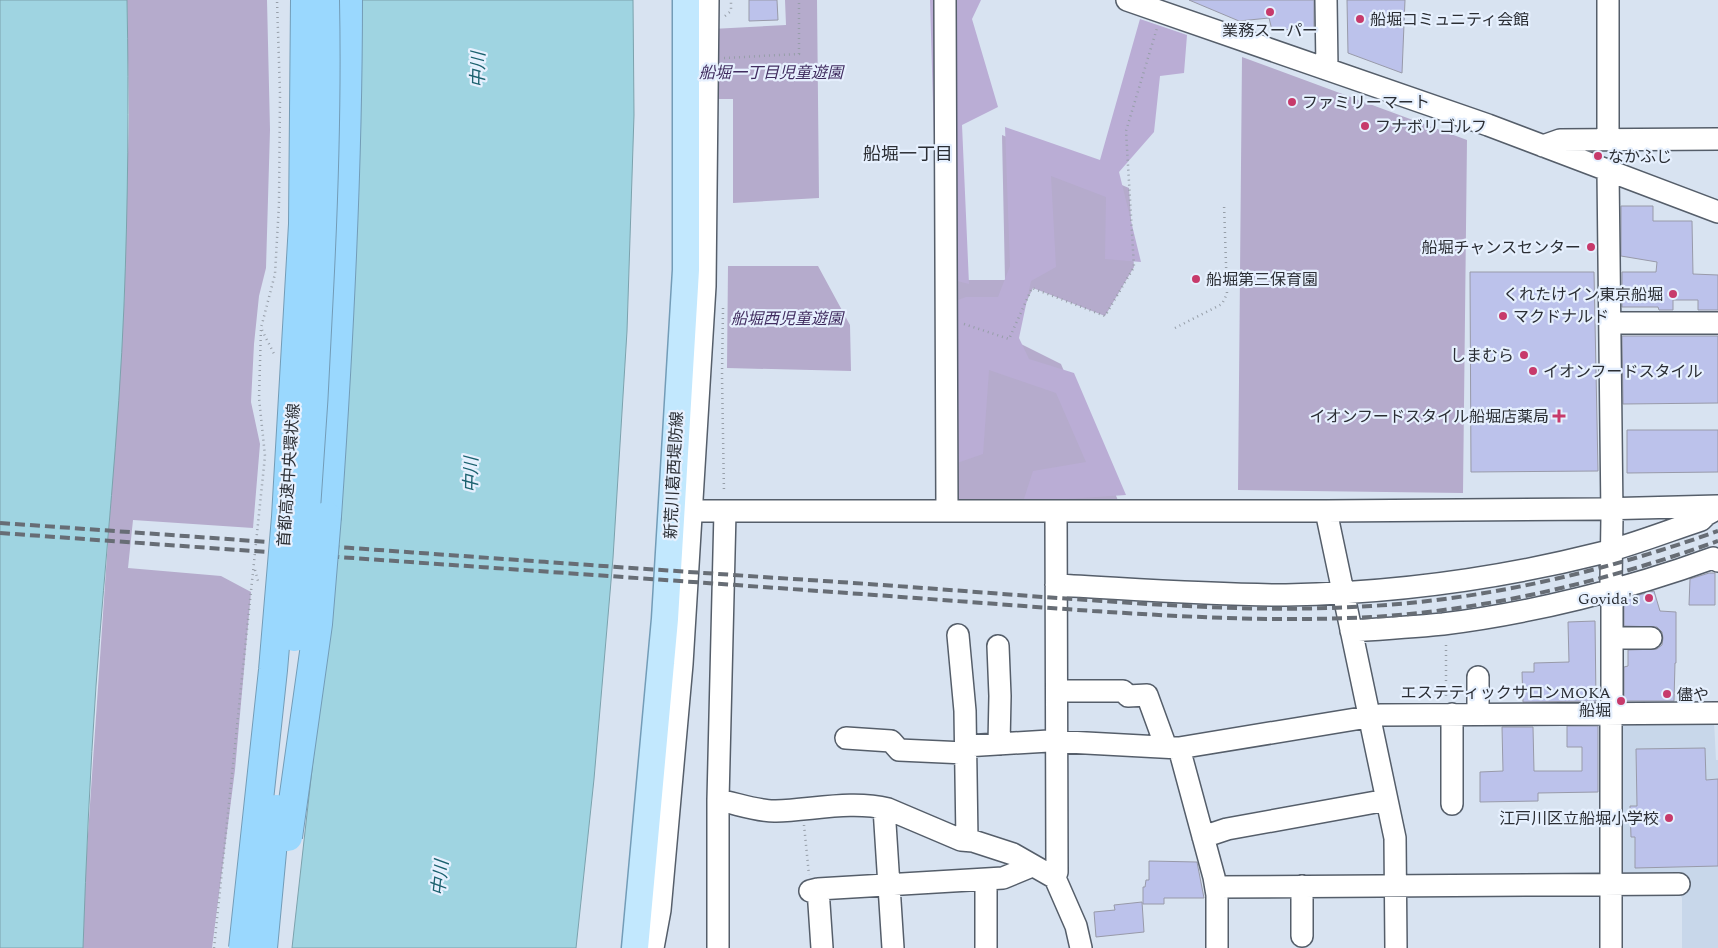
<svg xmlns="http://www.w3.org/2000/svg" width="1718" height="948" font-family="Spectral,'Noto Sans JP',serif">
	<rect width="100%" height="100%" fill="#d8e3f1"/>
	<!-- built -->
	<path fill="#c8d7ea" d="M1620,721h94l2,39h2v188h-36v-50l-4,-7 -58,-14z"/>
	<!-- green -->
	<path fill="#b5abcc" d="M127,0h140l3,130 -4,138 -7,28 -5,48 -3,58 9,42 -7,84 -120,-8 -5,48 93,8 30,16 -16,178 -23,178h-129l2,-70 39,-572 5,-190z
		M785,0h32l2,198 -86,5v-104h-20l-1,-70 74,-4z
		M1242,57l225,83 -4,353 -225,-3z
		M1002,135l127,53 5,79 -29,49 -72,-28 -24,50 52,26 61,146 -175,1 -1,-231h59z
		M728,266h90l32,59 1,46 -124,-3z"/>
	<!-- forest -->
	<path fill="#baadd5" d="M930,0h51l-9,19 26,88 -36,18 7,159 -31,-8z
		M1140,19l47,16 -3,38 -24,3 -6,56 -35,40 22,90 -36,-3 1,-62 -55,-21 5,91 -25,14 -12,57 10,21 45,14 52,122 -103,7 10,-31 53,-9 -30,-69 -67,-23 -6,84 -29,10 4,-164 8,-3h32l12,-31 -5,-139 95,33z"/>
	<!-- water -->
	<path fill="#9fd4e1" stroke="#7ca2ad" d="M0,0h127c2,102 1,204 -3,305 -5,127 -19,254 -28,381 -6,87 -10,175 -13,262h-83z
		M359,0h274l1,115 -7,216 -14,227 -19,221 -18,169h-284l45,-402z"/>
	<!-- building -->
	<path fill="#bcc2eb" stroke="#989aa9" d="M749,0h28l1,20 -29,1z
		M1189,0h125v29l-42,1 -3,-12 -30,3z
		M1347,0h58l-3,73 -54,-20z
		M1621,206h32v15h39l1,53 25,1v35h-20v-10h-25v10h-14l-1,-3h-36v-35h34l1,-10 -36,-6z
		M1470,272h124l4,199 -127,1z
		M1622,336h96v67l-95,1z
		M1627,430h91v42l-91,1z
		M1709,573h6v32h-26l1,-26z
		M1654,591l6,20 16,1v51h-1l-1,38h-50v-34l4,-1v-16l29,-1 5,-4 1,-7 -1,-6 -5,-5 -33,-1v-27z
		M1595,621l1,80 -73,1 -1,-30h12v-9l35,-1 -1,-40z
		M1567,726h31v66l-60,1v8l-58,1v-30l23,-1 -1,-44h31l1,44h48v-24h-15z
		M1705,748l1,32 12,-1v87l-83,2v-31h-4l-1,-31h7l-1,-57z
		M1149,861l48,1 7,36h-40v6h-21v-17h2l1,-7h3z
		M1142,902l2,30 -48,5 -2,-25 21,-2 -1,-5z"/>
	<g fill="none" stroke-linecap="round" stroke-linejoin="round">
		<defs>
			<path id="minor" d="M945,0l2,511
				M1127,0l361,125 230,87
				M1326,0l1,68
				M1608,0v139
				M1543,146l17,-6 158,-1
				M1608,171l4,346 -1,65 1,16v109l-1,13v228
				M1610,323h108
				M692,511h634l274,-2 118,-3
				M1326,511l69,327 1,110
				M1056,585c77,4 154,10 230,10 107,-2 212,-16 315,-42 34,-9 67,-22 100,-33l5,-5 12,-7
				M1351,631c31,-2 61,-4 92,-7 89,-11 185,-35 270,-66l5,3
				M958,635l7,76 2,129
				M1612,638h39
				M998,646l2,50 -1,48
				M1478,677v37
				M1057,691h66l5,5 19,-1 19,52
				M846,738l45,3 8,9 66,3
				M965,746l84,-5 130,7 201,-33 338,-2
				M1179,748l35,129 3,18v53
				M718,800c17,3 42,12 58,11 36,-1 76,-11 112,-2l73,31 12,1 40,13 42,24 21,48 5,22
				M1452,804v-90
				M884,808l9,140
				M1203,837l24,-8 160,-29
				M1055,878l2,-6 -1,-361
				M1216,887l463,-3
				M818,889l4,59
				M810,891l8,-2 185,-11 29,-12
				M1302,936v-50
				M653,948l7,-38 22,-246 23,-378 3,-286
				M718,948v-148l7,-288
				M986,948v-69"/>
			<path id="major" d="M635,948l30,-329 21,-349v-270"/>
			<path id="highway" d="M327,516c12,-171 21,-344 21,-516"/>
		</defs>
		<!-- minor casing -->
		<use href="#minor" stroke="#555e6a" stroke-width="24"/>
		<!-- major casing -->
		<use href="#major" stroke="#739cb7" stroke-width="29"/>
		<!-- highway casing -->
		<use href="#highway" stroke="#739cb7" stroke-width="30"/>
		<!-- path -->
		<path stroke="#969ea8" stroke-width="2.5" stroke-dasharray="1 4" stroke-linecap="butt" d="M725,16l6,-5v-11
			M724,58l75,-4v-54
			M723,308l-1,68 2,117
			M964,324l45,15 23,-51 73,28 29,-49 -8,-136 31,-103
			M1175,328l47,-24 5,-10 -3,-90
			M262,330l12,24
			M255,570l3,11
			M1446,696v-54
			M804,825l5,50
			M214,948l51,-492 -6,-58 2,-70 14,-54 4,-70 1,-110 -3,-94"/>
		<!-- minor -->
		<use href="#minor" stroke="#fff" stroke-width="21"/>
		<!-- major -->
		<use href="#major" stroke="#c2e8fe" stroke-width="26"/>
		<!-- highway -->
		<use href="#highway" stroke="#9ad8fe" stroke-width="28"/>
		<!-- rail -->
		<path stroke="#676d75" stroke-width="4" stroke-dasharray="10 5" stroke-linecap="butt" d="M0,523c275,19 549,40 824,58 93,6 185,14 278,20 89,6 179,11 269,5 118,-7 235,-35 347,-75
			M0,533c278,20 555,39 833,59 86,6 173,13 260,19 93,6 185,11 278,6 118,-7 235,-36 347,-76"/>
		<defs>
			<path id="highway-bridge" d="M295,637c11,-115 19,-230 24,-346 5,-97 8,-194 6,-291
				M288,837l30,-213 9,-108
				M243,948l30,-278 13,-153 17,-293 2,-224
				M263,948l13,-139"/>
		</defs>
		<!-- highway-bridge casing -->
		<use href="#highway-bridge" stroke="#739cb7" stroke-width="30" stroke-linecap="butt"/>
		<!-- highway-bridge -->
		<use href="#highway-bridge" stroke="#9ad8fe" stroke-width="28"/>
	</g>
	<!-- markers -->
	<g fill="#c73a6b" stroke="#e6f0fe" stroke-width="2">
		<circle cx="1270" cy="12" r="5"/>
		<circle cx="1360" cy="19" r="5"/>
		<circle cx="1292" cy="102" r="5"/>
		<circle cx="1365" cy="126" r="5"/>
		<circle cx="1598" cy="156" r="5"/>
		<circle cx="1591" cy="247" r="5"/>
		<circle cx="1196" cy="279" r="5"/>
		<circle cx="1673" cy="294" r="5"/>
		<circle cx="1503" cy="316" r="5"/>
		<circle cx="1524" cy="355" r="5"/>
		<circle cx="1533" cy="371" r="5"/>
		<path d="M1556.5 408.5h5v5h5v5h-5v5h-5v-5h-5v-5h5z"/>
		<circle cx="1649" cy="598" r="5"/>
		<circle cx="1667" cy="694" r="5"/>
		<circle cx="1621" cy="701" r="5"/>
		<circle cx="1669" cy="818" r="5"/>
	</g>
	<g text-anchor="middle" stroke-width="4.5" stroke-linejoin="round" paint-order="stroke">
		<!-- poi labels -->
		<g font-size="16" fill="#2b2e34" stroke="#e6f0fe" text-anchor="start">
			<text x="1370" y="25">船堀コミュニティ会館</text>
			<text x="1270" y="36" text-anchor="middle">業務スーパー</text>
			<text x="1302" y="108">ファミリーマート</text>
			<text x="1375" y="132">フナボリゴルフ</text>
			<text x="1608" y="162">なかふじ</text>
			<text x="1581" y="253" text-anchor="end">船堀チャンスセンター</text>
			<text x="1206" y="285">船堀第三保育園</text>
			<text x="1663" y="300" text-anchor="end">くれたけイン東京船堀</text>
			<text x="1513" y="322">マクドナルド</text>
			<text x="1514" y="361" text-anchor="end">しまむら</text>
			<text x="1543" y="377">イオンフードスタイル</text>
			<text x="1549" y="422" text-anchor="end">イオンフードスタイル船堀店薬局</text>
			<text x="1639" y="604" text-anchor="end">Govida's</text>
			<text x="1611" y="698" text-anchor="end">エステティックサロンMOKA<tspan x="1611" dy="18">船堀</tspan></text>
			<text x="1677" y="700">儘や</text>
			<text x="1659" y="824" text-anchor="end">江戸川区立船堀小学校</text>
		</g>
		<!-- park labels -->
		<g font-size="16" font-style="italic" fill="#412d60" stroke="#e6f0fe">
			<text x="771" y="78">船堀一丁目児童遊園</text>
			<text x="787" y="324">船堀西児童遊園</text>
		</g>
		<!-- street labels -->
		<g font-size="16" fill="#2b2e34" stroke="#e6f0fe">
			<text transform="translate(288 475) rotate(-86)" y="6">首都高速中央環状線</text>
			<text transform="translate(673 475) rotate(-87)" y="6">新荒川葛西堤防線</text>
		</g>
		<!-- water labels -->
		<g font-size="18" font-style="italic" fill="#1b616f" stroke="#e6f0fe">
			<text transform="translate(478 70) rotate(-89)" y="6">中川</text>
			<text transform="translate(471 475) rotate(-89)" y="6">中川</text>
			<text transform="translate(440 878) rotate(-84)" y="6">中川</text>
		</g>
		<!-- neighbourhood labels -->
		<g font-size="18" fill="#2b2e34" stroke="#e6f0fe">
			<text x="908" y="160">船堀一丁目</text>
		</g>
	</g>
</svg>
